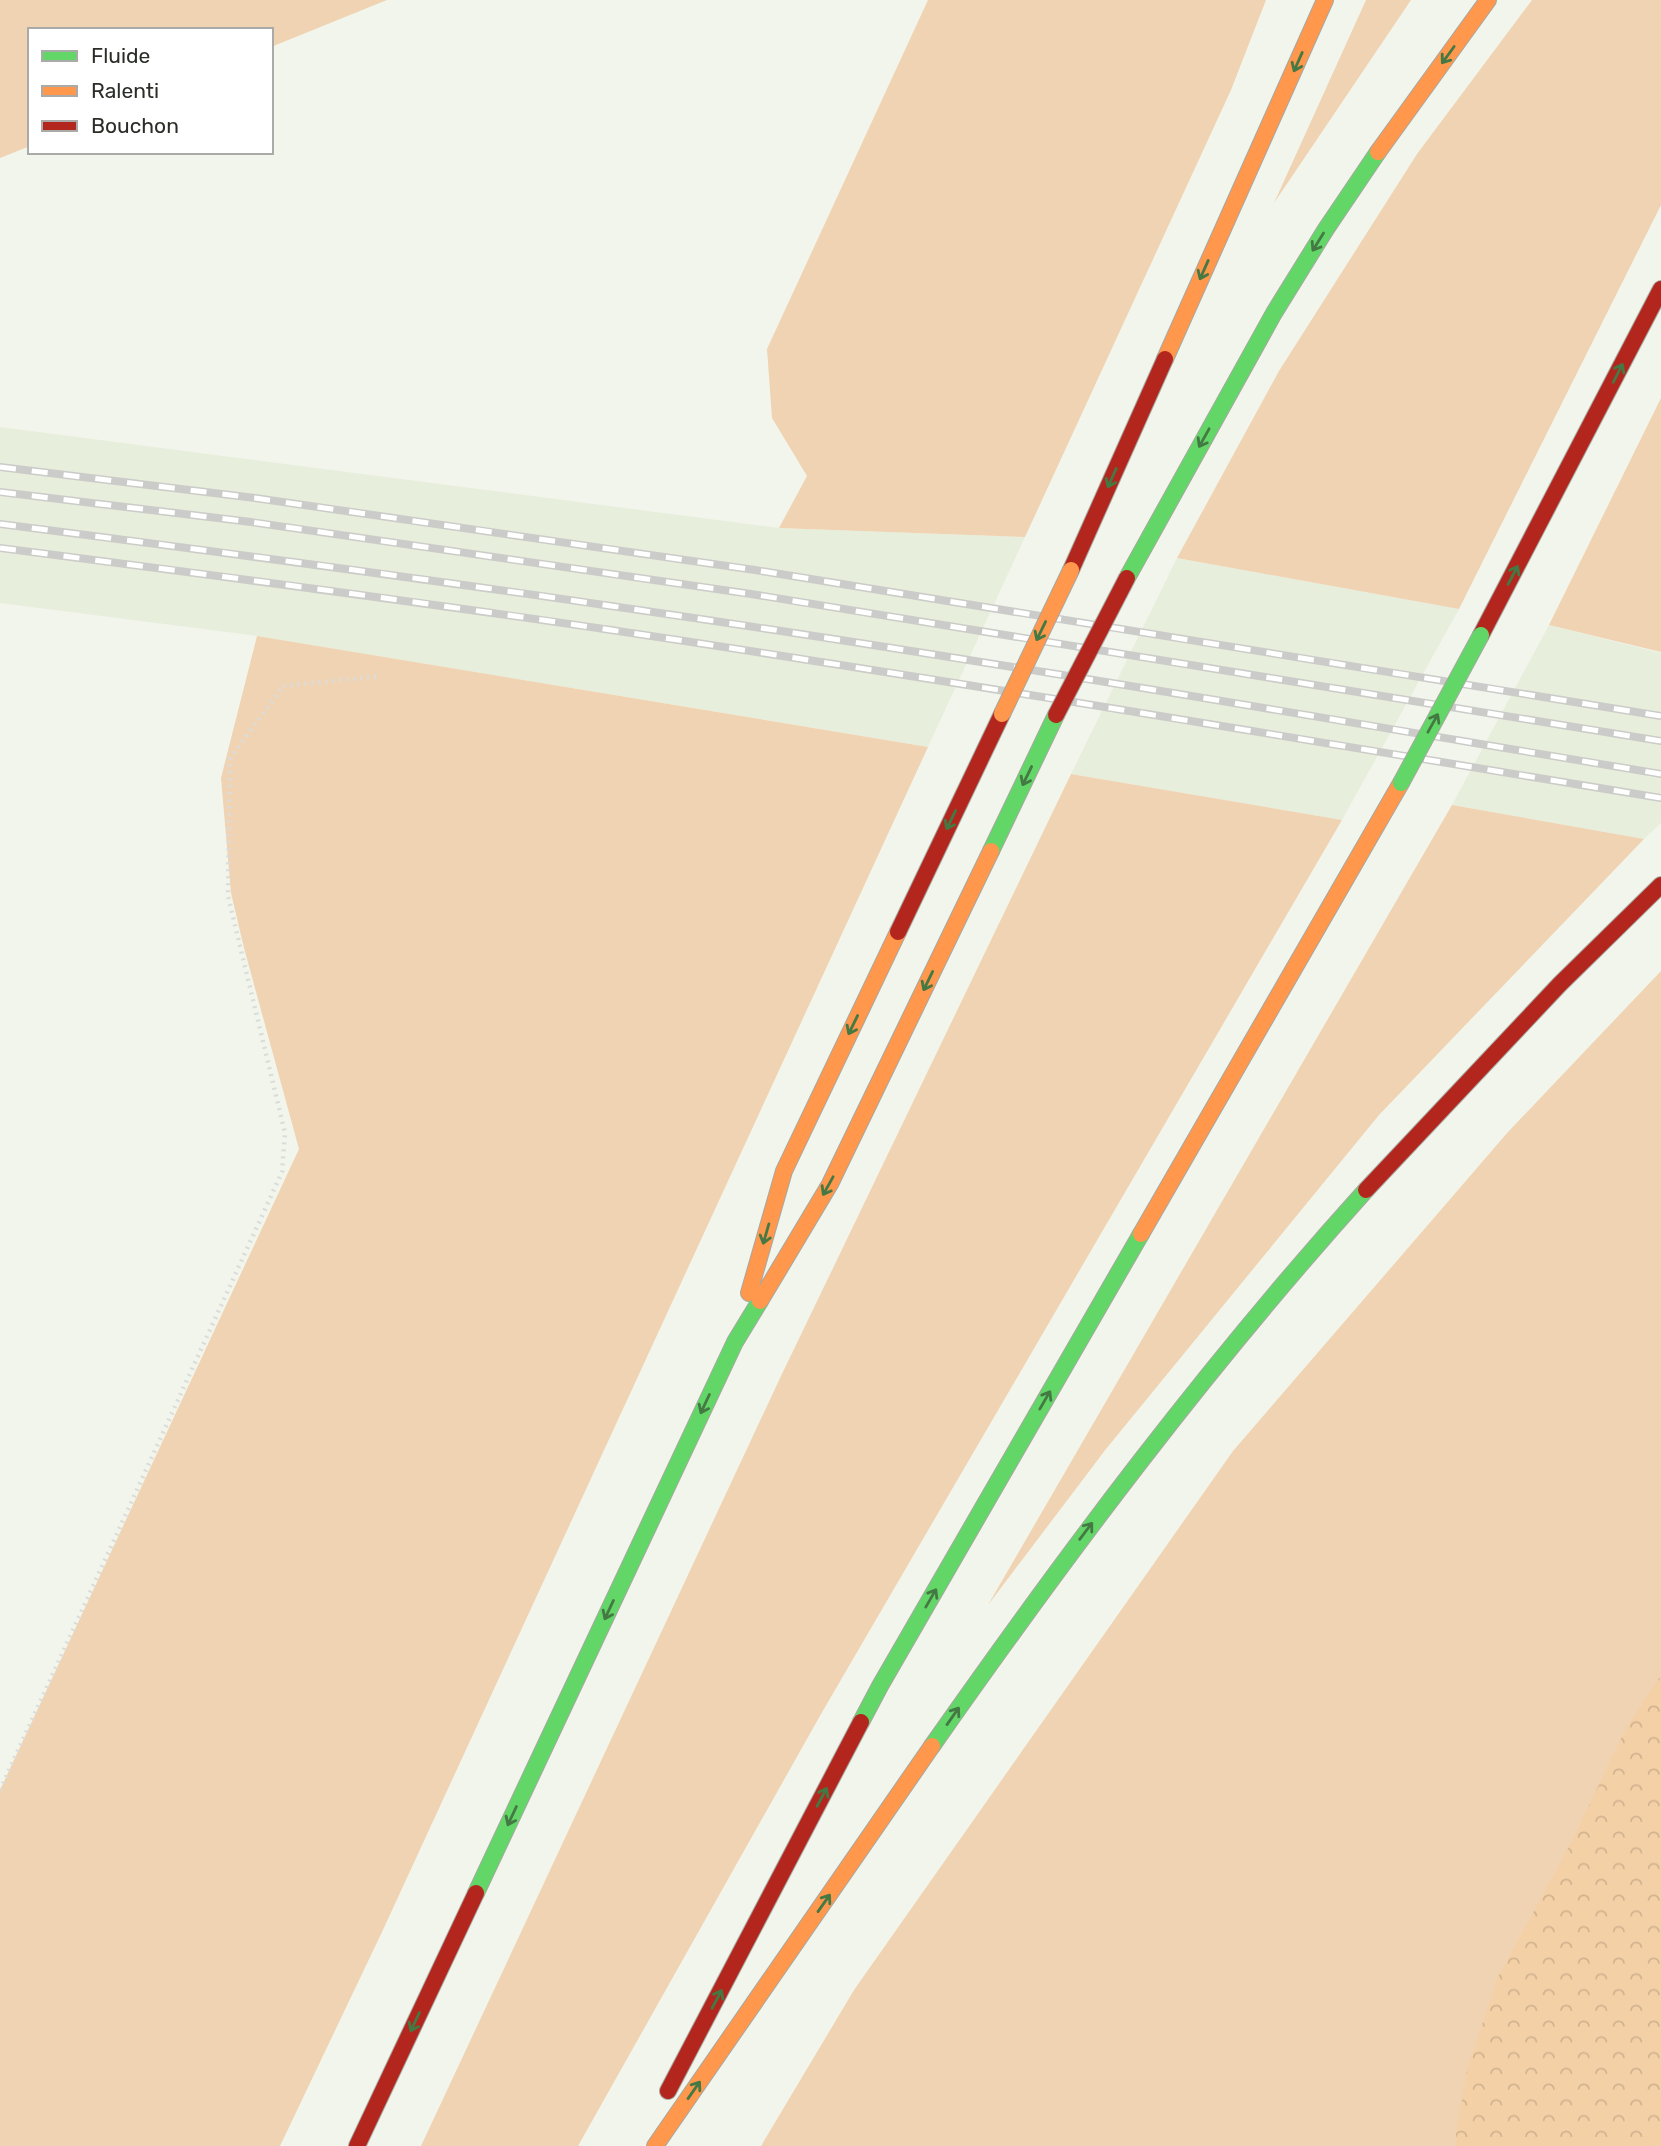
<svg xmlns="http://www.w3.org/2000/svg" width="1661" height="2146" font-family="Rubik,sans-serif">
	<defs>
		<pattern id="forest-crowns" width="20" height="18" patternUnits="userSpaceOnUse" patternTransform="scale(1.75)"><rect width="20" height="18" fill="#f4d0a6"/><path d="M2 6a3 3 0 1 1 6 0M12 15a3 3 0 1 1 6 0" fill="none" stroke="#d1b38f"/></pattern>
	</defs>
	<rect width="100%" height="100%" fill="#f2f5ec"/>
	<!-- built -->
	<path fill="#e8eedc" d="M0,427l779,101 246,9 -97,210 -671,-111 -257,-33z
		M1177,558l282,51 -117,211 -271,-46z
		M1549,625l112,28v170l-17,16 -192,-34z"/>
	<!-- grass -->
	<path fill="#f0d3b2" d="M0,0h387l-116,47v-17h-241v116l-30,12z
		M928,0h338l-35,90 -206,447 -246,-9 28,-52 -35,-58 -5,-69z
		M1366,0h45l-137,203z
		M1532,0h129v205l-202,404 -282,-51 102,-187 138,-217z
		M1661,398v254l-112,-27z
		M257,636l671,111 -546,1185 -102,214h-280v-356l299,-641 -55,-201 -13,-55 -10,-115z
		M1071,774l271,46 -521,894 -243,432h-157l360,-770z
		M1452,805l192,34 -265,276 -273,334 -118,156z
		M1661,971v1175h-900l93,-156 379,-539 275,-319z"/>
	<!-- forest -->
	<path fill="url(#forest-crowns)" d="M1661,1675v471h-204l-1,-12 11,-64 31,-93 74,-136 53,-111z"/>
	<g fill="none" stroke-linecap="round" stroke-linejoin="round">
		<defs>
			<path id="fast" d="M1127,578l147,-265 52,-84 52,-77
				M991,851l65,-136
				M861,1722l19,-36 261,-452
				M932,1746c136,-194 276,-381 434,-556
				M476,1893l259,-551 25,-41"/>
			<path id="slow" d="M1378,152l110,-152
				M1165,359l160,-359
				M1141,1234l260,-451
				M749,1293l35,-122 114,-239
				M760,1301l70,-117 161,-333
				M655,2146l277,-400"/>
			<path id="jam" d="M1071,570l94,-211
				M1481,635l180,-346
				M898,932l104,-218
				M1366,1190l194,-206 101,-99
				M668,2091l193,-369
				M357,2146l119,-253"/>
		</defs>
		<!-- fast casing -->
		<use href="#fast" stroke="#a6a8a1" stroke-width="18"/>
		<!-- slow casing -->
		<use href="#slow" stroke="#a6a8a1" stroke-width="18"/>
		<!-- jam casing -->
		<use href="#jam" stroke="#a6a8a1" stroke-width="18"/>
		<!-- path -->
		<path stroke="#dbdcd9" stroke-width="4.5" stroke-dasharray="2 5" stroke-linecap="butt" d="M0,1790l282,-618 3,-39 -57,-237 2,-137 53,-73 98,-10"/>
		<!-- fast -->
		<use href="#fast" stroke="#63d668" stroke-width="16"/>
		<!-- slow -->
		<use href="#slow" stroke="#ff974d" stroke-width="16"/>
		<!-- jam -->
		<use href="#jam" stroke="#b3261e" stroke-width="16"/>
		<defs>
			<path id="rail" d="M0,467l255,31 500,72 906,146
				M0,492l251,30 500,72 910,147
				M0,524c204,26 407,52 611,82 351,50 700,110 1050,168
				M0,548c204,26 408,52 611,82 350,52 700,111 1050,168"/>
		</defs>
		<!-- rail casing -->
		<use href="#rail" stroke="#cbccc9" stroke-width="8"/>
		<!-- rail -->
		<use href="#rail" stroke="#fff" stroke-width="5" stroke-dasharray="16" stroke-linecap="butt"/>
		<defs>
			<path id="fast-bridge" d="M1401,783l80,-148"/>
			<path id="slow-bridge" d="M1002,714l69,-144"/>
			<path id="jam-bridge" d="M1056,715l71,-137"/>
		</defs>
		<!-- fast-bridge casing -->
		<use href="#fast-bridge" stroke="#a6a8a1" stroke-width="18" stroke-linecap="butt"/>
		<!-- slow-bridge casing -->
		<use href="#slow-bridge" stroke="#a6a8a1" stroke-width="18" stroke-linecap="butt"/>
		<!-- jam-bridge casing -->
		<use href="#jam-bridge" stroke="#a6a8a1" stroke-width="18" stroke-linecap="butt"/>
		<!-- fast-bridge -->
		<use href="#fast-bridge" stroke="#63d668" stroke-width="16"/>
		<!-- slow-bridge -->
		<use href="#slow-bridge" stroke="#ff974d" stroke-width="16"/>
		<!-- jam-bridge -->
		<use href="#jam-bridge" stroke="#b3261e" stroke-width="16"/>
	</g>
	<!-- one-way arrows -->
	<defs><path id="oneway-shaft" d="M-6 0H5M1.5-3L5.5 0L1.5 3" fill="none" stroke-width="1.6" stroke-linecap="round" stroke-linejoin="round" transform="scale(1.75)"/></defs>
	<g stroke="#447944">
		<use href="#oneway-shaft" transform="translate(1448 55) rotate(126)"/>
		<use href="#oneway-shaft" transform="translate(1298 62) rotate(114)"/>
		<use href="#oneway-shaft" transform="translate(1318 242) rotate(122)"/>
		<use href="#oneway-shaft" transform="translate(1204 270) rotate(114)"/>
		<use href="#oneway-shaft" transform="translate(1618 373) rotate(-63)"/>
		<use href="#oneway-shaft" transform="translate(1204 438) rotate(119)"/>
		<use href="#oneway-shaft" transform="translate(1112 478) rotate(114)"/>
		<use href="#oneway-shaft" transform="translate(1513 575) rotate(-62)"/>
		<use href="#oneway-shaft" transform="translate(1041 631) rotate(116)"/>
		<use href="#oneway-shaft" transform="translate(1433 723) rotate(-61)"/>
		<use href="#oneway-shaft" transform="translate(1027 776) rotate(116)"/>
		<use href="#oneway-shaft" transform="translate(951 820) rotate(116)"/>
		<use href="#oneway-shaft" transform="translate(928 981) rotate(116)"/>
		<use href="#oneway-shaft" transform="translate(853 1025) rotate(116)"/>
		<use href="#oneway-shaft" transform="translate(828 1186) rotate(119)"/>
		<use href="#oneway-shaft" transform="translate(766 1234) rotate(106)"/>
		<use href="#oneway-shaft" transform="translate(1045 1400) rotate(-60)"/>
		<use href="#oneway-shaft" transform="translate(705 1404) rotate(115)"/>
		<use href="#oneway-shaft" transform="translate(1086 1531) rotate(-53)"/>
		<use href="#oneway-shaft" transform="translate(931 1598) rotate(-60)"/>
		<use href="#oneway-shaft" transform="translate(609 1610) rotate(115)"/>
		<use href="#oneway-shaft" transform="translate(953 1716) rotate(-55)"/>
		<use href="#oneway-shaft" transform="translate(822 1797) rotate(-62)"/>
		<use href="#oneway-shaft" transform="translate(512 1816) rotate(115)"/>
		<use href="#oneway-shaft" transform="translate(824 1903) rotate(-55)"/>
		<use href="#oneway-shaft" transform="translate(717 1999) rotate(-62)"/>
		<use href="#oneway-shaft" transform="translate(415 2022) rotate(115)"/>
		<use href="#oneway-shaft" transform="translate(694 2090) rotate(-55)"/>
	</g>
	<!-- legend -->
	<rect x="28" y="28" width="245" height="126" fill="#ffffff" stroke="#aaaba9" stroke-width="2"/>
	<rect x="42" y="51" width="35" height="10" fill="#63d668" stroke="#aaaba9" stroke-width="2"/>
	<text x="91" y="63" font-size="21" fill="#2b2d27">Fluide</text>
	<rect x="42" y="86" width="35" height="10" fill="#ff974d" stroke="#aaaba9" stroke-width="2"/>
	<text x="91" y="98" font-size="21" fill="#2b2d27">Ralenti</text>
	<rect x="42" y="121" width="35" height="10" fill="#b3261e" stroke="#aaaba9" stroke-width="2"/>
	<text x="91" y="133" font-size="21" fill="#2b2d27">Bouchon</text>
</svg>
